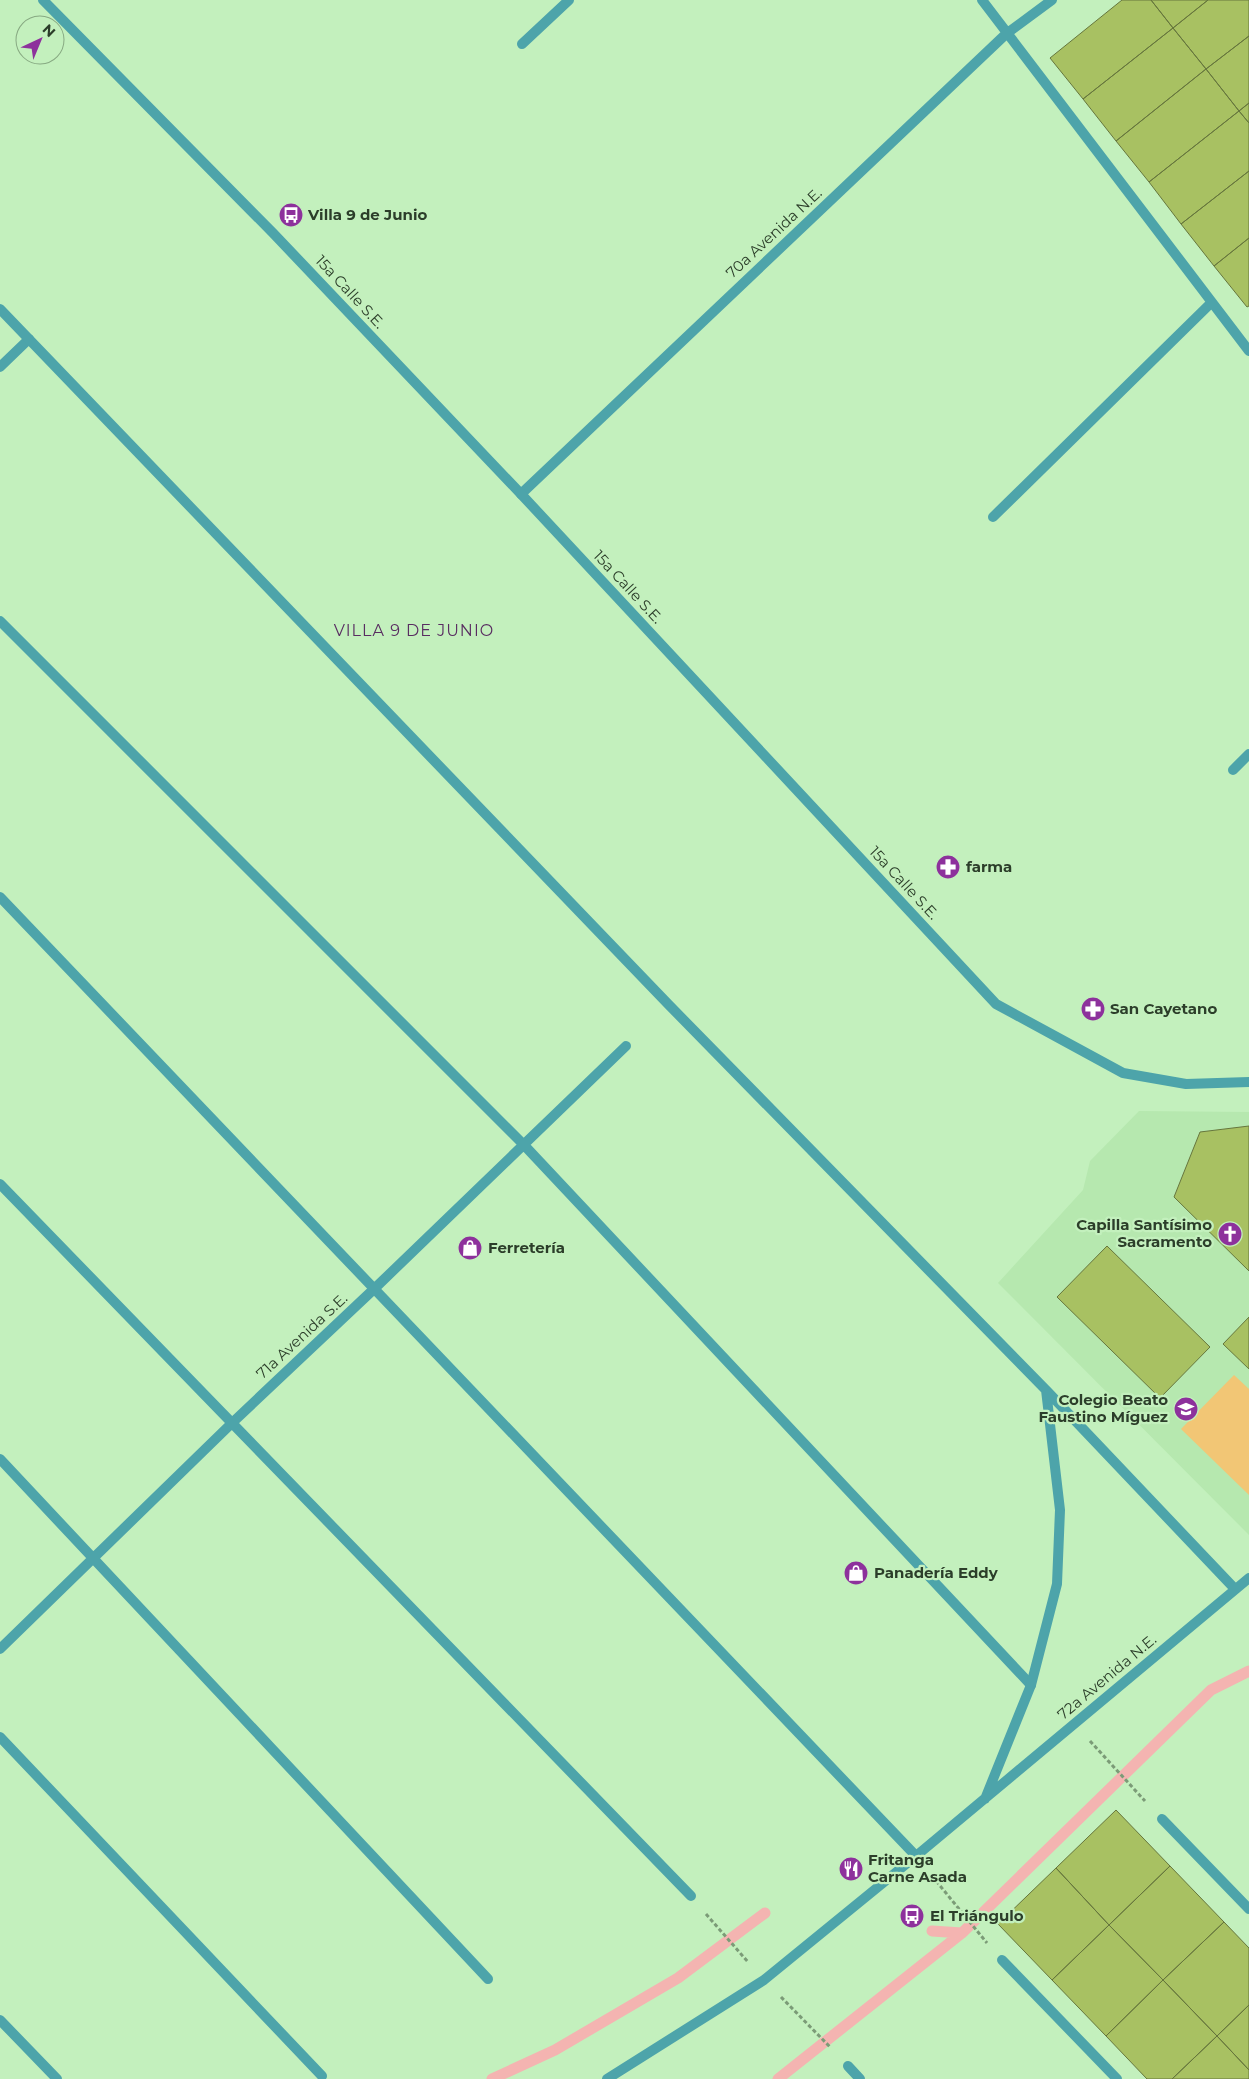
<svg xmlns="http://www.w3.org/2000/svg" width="1249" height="2079" font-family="Montserrat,sans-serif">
	<rect width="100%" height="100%" fill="#c3f0bd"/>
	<!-- built -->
	<path fill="#b6e8af" d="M1139,1111l110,1v423l-251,-252 85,-93 7,-29z"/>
	<!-- grass -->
	<path fill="#f2c675" d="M1234,1375l15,14v106l-68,-66z"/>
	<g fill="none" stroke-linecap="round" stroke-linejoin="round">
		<!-- stream -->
		<path stroke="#f4b4b1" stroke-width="11" d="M932,1931l30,2
			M492,2079l63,-29 123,-72 87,-65
			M778,2079l184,-146 249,-243 38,-19"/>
	</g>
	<!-- building -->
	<path fill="#a8c162" stroke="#66763d" d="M1122,0h29l22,28 -90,71 -33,-41z
		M1151,0h57l-35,28z
		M1208,0h41v36l-43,33 -33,-41z
		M1173,28l33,41 -90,72 -33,-42z
		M1249,36v67l-10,8 -33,-42z
		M1206,69l33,42 -90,71 -33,-41z
		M1249,103v20l-10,-12z
		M1239,111l10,12v48l-68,53 -32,-42z
		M1249,171v67l-35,28 -33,-42z
		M1249,238v68l-2,1 -33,-41z
		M1249,1126v145l-75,-74 26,-65z
		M1107,1246l103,101 -50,51 -103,-101z
		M1249,1317v52l-26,-25z
		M1116,1810l54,56 -61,59 -53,-57z
		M1170,1866l54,56 -61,58 -54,-55z
		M1056,1868l53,57 -57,55 -54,-56z
		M1224,1922l25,26v57l-32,31 -54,-56z
		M1109,1925l54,55 -57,56 -54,-56z
		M1163,1980l54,56 -45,43h-25l-41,-43z
		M1249,2005v65l-32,-34z
		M1217,2036l32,34v9h-77z"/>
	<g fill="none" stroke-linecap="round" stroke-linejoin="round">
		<!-- path -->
		<path stroke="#7b9b77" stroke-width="3" stroke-dasharray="4 2.5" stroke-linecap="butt" d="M1090,1741l55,60
			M932,1876l55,67
			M706,1914l42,48
			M781,1997l50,51"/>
		<!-- minor -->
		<path stroke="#4da4aa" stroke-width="10" d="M982,0l267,351
			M522,44l47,-44
			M0,367l29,-28
			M521,494l485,-460 46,-34
			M993,517l218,-214
			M0,621l524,524 507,540
			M1233,770l16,-16
			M0,897l916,959
			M0,1184l691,712
			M0,1459l488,520
			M0,1649l232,-226 142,-134 252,-243
			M0,1737l322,339
			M1162,1819l87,90
			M1002,1960l115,119
			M0,2020l57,59
			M848,2066l12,13"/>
		<!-- tertiary -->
		<path stroke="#4da4aa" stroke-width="10" d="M43,0l230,233 248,261 475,510 127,69 63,11 63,-2
			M0,309l669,696 377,385 14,120 -3,74 -26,101 -46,114
			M1046,1390l189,199
			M607,2079l157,-99 152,-124 333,-278"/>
	</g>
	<!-- icons -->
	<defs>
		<symbol id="bus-disc" viewBox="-11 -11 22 22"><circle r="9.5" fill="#8d319c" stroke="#c3f0bd"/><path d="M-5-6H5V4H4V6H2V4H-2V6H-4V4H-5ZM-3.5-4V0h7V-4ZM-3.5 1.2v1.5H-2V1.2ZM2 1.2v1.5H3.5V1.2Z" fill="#fff"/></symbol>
		<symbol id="pharmacy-disc" viewBox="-11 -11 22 22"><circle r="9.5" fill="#8d319c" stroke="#c3f0bd"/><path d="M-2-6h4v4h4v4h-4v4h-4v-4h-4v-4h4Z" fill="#fff"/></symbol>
		<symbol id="church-disc" viewBox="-11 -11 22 22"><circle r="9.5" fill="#8d319c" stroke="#c3f0bd"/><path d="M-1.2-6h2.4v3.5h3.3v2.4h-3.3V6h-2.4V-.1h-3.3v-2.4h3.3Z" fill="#fff"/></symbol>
		<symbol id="shop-disc" viewBox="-11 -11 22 22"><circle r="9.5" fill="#8d319c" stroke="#c3f0bd"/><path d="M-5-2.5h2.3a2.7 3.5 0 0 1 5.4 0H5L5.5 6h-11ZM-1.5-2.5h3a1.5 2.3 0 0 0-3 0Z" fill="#fff"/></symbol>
		<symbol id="school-disc" viewBox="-11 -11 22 22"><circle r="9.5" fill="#8d319c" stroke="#c3f0bd"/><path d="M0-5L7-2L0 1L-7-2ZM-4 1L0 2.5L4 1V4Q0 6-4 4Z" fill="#fff"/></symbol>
		<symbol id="restaurant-disc" viewBox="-11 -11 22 22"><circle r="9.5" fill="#8d319c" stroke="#c3f0bd"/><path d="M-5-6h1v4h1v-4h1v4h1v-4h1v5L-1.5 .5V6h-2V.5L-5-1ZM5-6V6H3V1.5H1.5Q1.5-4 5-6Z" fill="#fff"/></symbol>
	</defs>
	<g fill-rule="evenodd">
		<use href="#bus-disc" x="277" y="201" width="28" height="28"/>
		<use href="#pharmacy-disc" x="934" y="853" width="28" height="28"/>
		<use href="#pharmacy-disc" x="1079" y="995" width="28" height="28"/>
		<use href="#church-disc" x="1216" y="1220" width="28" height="28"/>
		<use href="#shop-disc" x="456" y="1234" width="28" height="28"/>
		<use href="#school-disc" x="1172" y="1395" width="28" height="28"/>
		<use href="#shop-disc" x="842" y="1559" width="28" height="28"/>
		<use href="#restaurant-disc" x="837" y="1855" width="28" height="28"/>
		<use href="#bus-disc" x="898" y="1902" width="28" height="28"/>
	</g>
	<g text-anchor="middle" stroke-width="4.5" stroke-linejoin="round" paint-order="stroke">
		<!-- poi labels -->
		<g font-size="15" font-weight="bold" fill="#2c3e2a" stroke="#c3f0bd" text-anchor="start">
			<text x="308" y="220">Villa 9 de Junio</text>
			<text x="966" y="872">farma</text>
			<text x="1110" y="1014">San Cayetano</text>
			<text x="1212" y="1230" text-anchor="end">Capilla Santísimo<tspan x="1212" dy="17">Sacramento</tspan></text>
			<text x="488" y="1253">Ferretería</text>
			<text x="1168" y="1405" text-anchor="end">Colegio Beato<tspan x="1168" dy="17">Faustino Míguez</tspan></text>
			<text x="874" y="1578">Panadería Eddy</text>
			<text x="868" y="1865">Fritanga<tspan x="868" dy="17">Carne Asada</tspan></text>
			<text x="930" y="1921">El Triángulo</text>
		</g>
		<!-- street labels -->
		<g font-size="15" fill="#2c3e2a" stroke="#c3f0bd">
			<text transform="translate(774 233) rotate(-43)" y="5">70a Avenida N.E.</text>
			<text transform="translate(350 292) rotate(47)" y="5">15a Calle S.E.</text>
			<text transform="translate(628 587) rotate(47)" y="5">15a Calle S.E.</text>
			<text transform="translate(904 883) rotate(47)" y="5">15a Calle S.E.</text>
			<text transform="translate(302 1336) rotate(-43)" y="5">71a Avenida S.E.</text>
			<text transform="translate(1107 1677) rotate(-40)" y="5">72a Avenida N.E.</text>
		</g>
		<!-- neighbourhood labels -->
		<g font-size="16" letter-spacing="1" fill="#592d61" stroke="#c3f0bd">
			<text x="414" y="636">VILLA 9 DE JUNIO</text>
		</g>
	</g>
	<!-- north arrow -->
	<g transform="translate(40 40) rotate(44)"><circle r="24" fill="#c3f0bd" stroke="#87a982"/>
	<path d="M0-4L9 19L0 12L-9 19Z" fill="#8d319c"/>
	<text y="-8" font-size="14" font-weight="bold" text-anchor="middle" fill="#2c3e2a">N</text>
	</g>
</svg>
